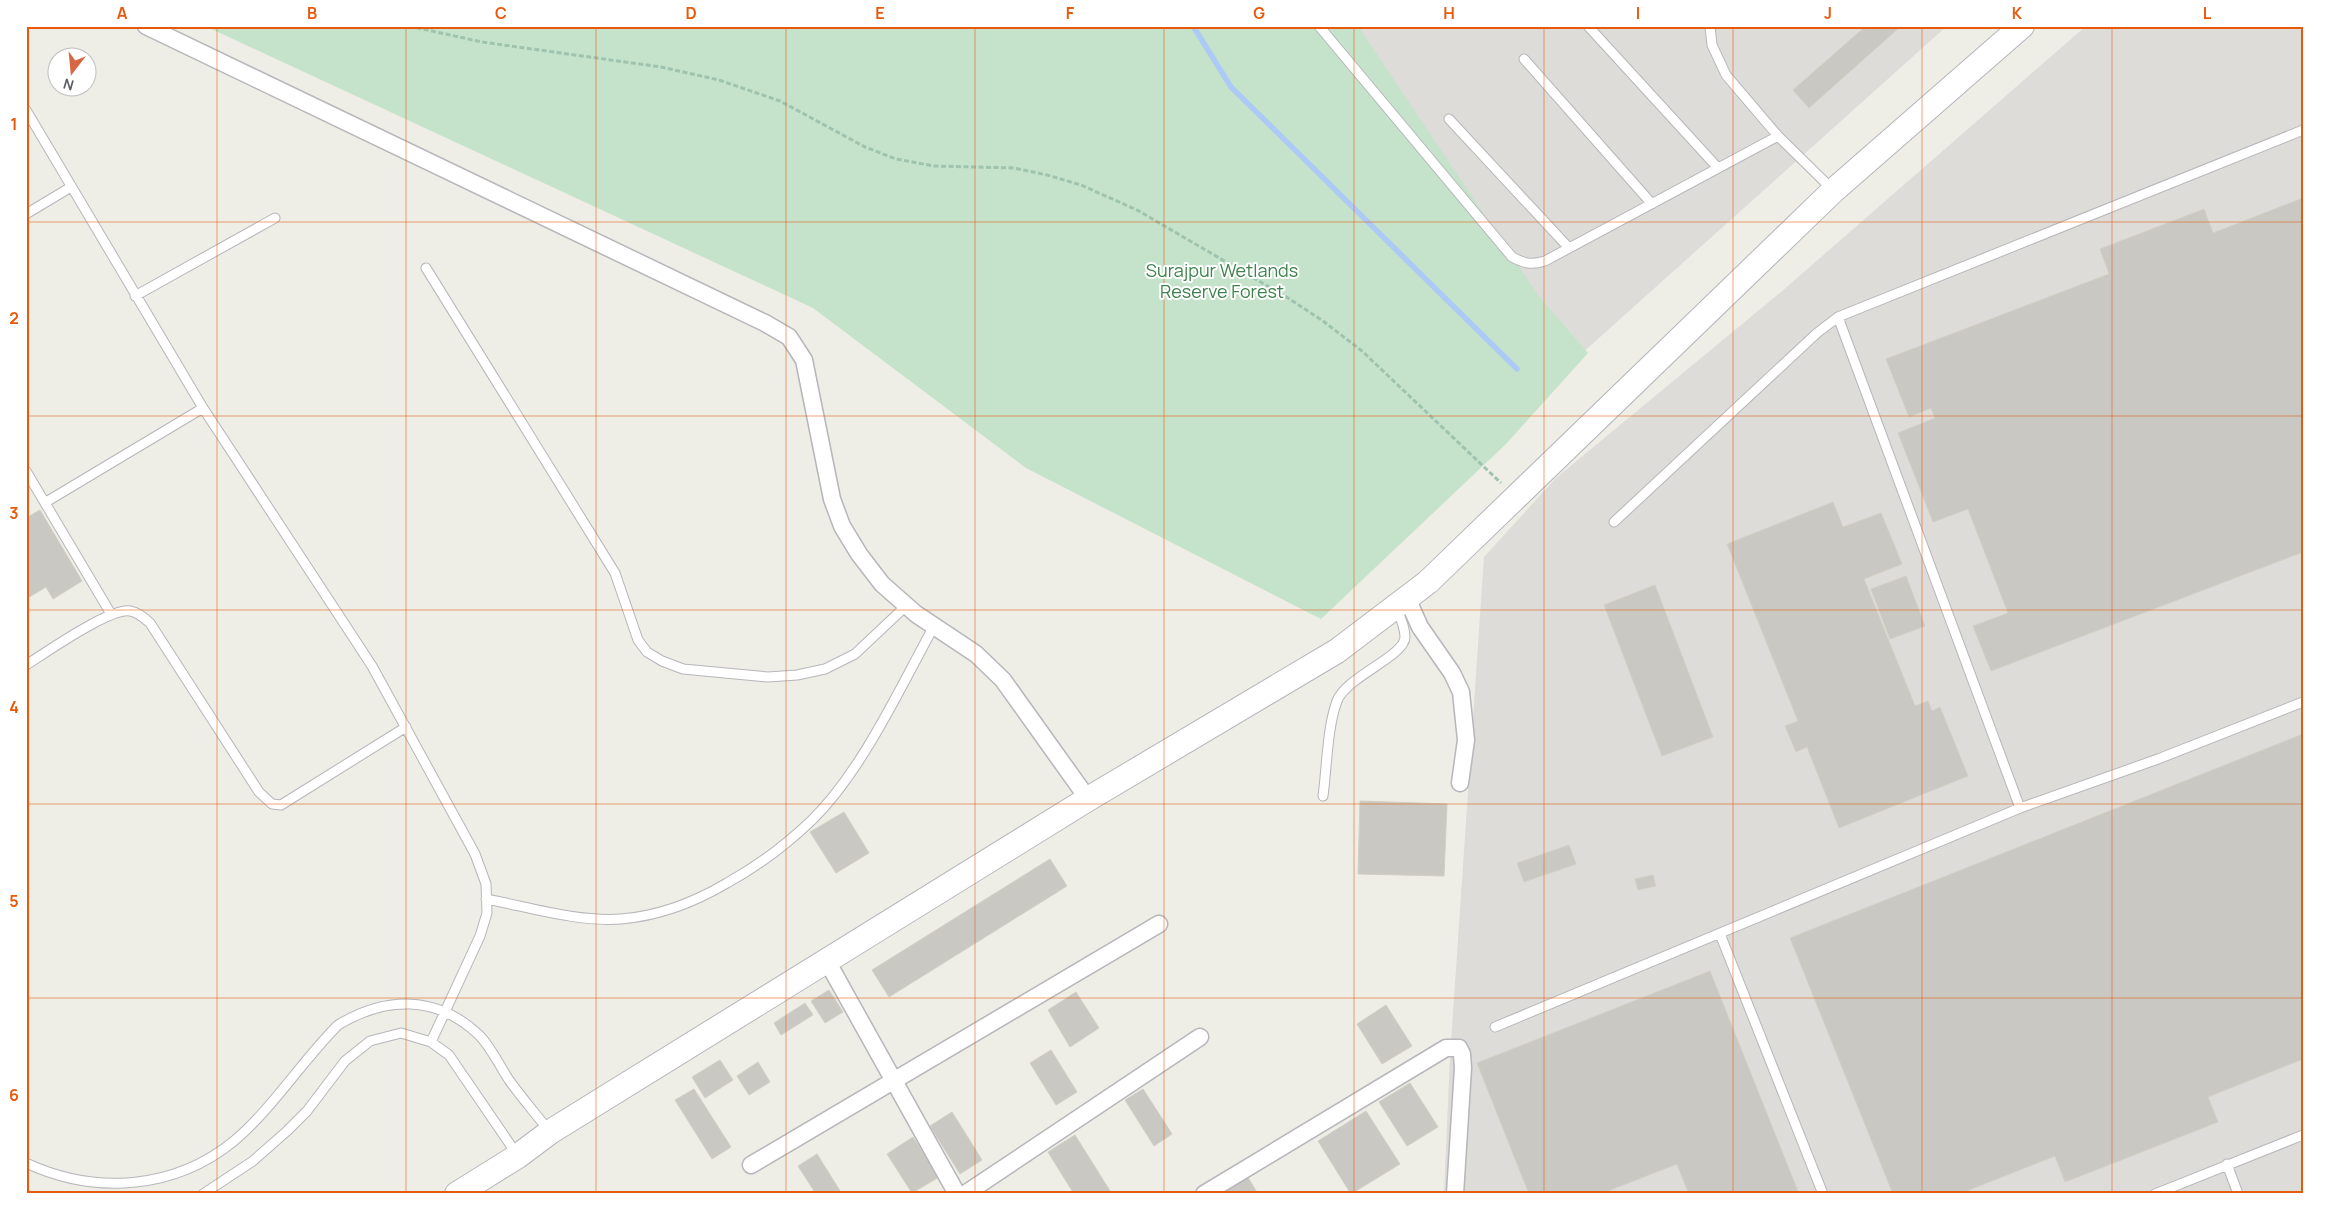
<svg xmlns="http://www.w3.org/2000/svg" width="2329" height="1220" font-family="Manrope,sans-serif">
	<rect width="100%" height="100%" fill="#eeede6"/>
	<!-- industrial -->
	<path fill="#dddcd8" d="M1262,26h685l-386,346z
		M2086,26h217v1168h-859l6,-137 34,-500 72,-79 225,-186z"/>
	<!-- green -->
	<path fill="#c5e3ca" d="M205,26h1153l180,269 50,58 -82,91 -185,175 -295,-151 -213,-160z"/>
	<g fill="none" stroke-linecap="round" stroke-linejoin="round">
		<!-- stream -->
		<path stroke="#adcaf6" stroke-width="5.5" d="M1193,26l38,61 286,282"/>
	</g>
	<!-- building -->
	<path fill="#c9c8c2" stroke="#d2d0c4" d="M1866,26h35l-92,82 -16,-18z
		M2303,198v354l-312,119 -18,-45 35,-13 -40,-104 -35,13 -35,-89 37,-15 -4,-10 -22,9 -23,-58 223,-85 -9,-25 104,-40 9,24z
		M1833,502l10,25 38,-14 21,51 -38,15 51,127 13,-5 4,10 8,-4 28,69 -129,52 -32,-81 -11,5 -11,-26 13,-5 -71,-177z
		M40,510l42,71 -29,18 -7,-12 -20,12v-81z
		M1906,576l19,50 -35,13 -19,-50z
		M1655,585l58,152 -51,19 -58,-151z
		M2303,734v325l-95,38 10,25 -153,60 -10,-26 -96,38h-66l-103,-256z
		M1360,801l87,3 -3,72 -86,-2z
		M844,812l25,41 -33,20 -26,-41z
		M1569,845l7,19 -52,18 -7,-19z
		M1050,859l17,27 -178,111 -17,-27z
		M1653,875l3,11 -18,4 -3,-11z
		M1710,971l89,223h-110l-12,-30 -77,30h-71l-52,-131z
		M829,990l14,22 -18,11 -14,-22z
		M1076,992l23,36 -29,19 -22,-37z
		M805,1003l8,12 -32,20 -7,-12z
		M1386,1005l26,41 -30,18 -25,-40z
		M1051,1050l26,42 -21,13 -26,-42z
		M720,1060l13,20 -28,18 -13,-21z
		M758,1062l12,20 -21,13 -12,-19z
		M1410,1083l28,44 -31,19 -28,-44z
		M694,1089l37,58 -19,12 -37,-59z
		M1143,1089l29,45 -18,12 -29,-46z
		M1366,1111l34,53 -49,30 -33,-53z
		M952,1112l30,48 -22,14 -30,-48z
		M1075,1135l37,59h-38l-26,-42z
		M913,1137l26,40 -27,16 -25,-39z
		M817,1154l25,40h-26l-18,-28z
		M1247,1176l11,18h-39z"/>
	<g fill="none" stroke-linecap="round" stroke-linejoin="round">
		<defs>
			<path id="lane" d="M1319,26l193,231c13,7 20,8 33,4l233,-125
				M1588,26l130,142
				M1710,26l2,19 14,30 52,61 55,54
				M1524,59l128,145
				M26,110l177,298 169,258 103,188 11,30 1,29 -7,23 -49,106
				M1449,119l120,129
				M26,214l45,-27
				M426,268l189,305 23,67 9,12 15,9 21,8 85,8 29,-2 28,-6 30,-15 52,-49
				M135,296l140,-78
				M1838,317l182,491
				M26,471l85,143
				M46,502l157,-94
				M1614,522l203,-189 21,-16 465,-187
				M26,665c21,-13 83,-57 104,-54 8,1 14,7 20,12l109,169 13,12 9,1 125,-78
				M1323,796c4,-29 4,-68 14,-95 9,-24 68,-45 68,-64 0,-10 -5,-21 -9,-30
				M486,899c43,8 90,23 135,20 37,-3 74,-17 106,-36 31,-17 59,-38 85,-63 50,-49 88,-132 122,-194
				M1720,934l103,260
				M1495,1027l525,-219 138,-49 145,-57
				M26,1163c69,32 148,27 208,-22 38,-32 68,-80 104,-116 48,-29 99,-30 141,10 12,12 20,30 30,45 12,17 27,34 40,51
				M2227,1164l11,30
				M203,1194l50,-33 34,-30 20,-20 38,-50 25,-20 31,-8 30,9 18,13 69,101
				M2155,1194l148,-59"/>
			<path id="street" d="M146,26l619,297 24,14 15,23 28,139 10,27 17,28 23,30 34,30 60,40 27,26 85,119
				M1407,598l13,29 32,46 9,19 5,48 -6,43
				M827,961l130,233
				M751,1165l408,-241
				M965,1194l235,-157
				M1204,1194l242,-146h13l3,6 1,14 -8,126"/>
			<path id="secondary" d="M457,1194l61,-38 32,-24 538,-333 249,-148 91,-69 405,-391 189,-165"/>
		</defs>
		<!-- lane casing -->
		<use href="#lane" stroke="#b6b6bb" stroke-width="11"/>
		<!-- street casing -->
		<use href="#street" stroke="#b6b6bb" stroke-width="19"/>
		<!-- secondary casing -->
		<use href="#secondary" stroke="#b4b6bb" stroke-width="26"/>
		<!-- path -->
		<path stroke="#9ec3af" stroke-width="3" stroke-dasharray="5 2.5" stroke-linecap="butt" d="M409,26l73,16 179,25 58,13 61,21 85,46 31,12 38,7 80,2 33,7 34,10 56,25 151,88 35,23 39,30 139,132"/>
		<!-- lane -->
		<use href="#lane" stroke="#fff" stroke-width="9"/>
		<!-- street -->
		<use href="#street" stroke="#fff" stroke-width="16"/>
		<!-- secondary -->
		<use href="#secondary" stroke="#fff" stroke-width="24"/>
	</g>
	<!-- grid -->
	<path fill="none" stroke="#e8590c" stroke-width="1" stroke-opacity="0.55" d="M217,26v1168M406,26v1168M596,26v1168M786,26v1168M975,26v1168M1164,26v1168M1354,26v1168M1544,26v1168M1733,26v1168M1922,26v1168M2112,26v1168M26,222h2277M26,416h2277M26,610h2277M26,804h2277M26,998h2277"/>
	<g text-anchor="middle" stroke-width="4" stroke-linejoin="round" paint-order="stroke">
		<!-- park labels -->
		<g font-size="18" fill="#3f824d" stroke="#fff">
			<text x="1222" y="277">Surajpur Wetlands<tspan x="1222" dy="21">Reserve Forest</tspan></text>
		</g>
	</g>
	<!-- border -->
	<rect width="2329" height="1220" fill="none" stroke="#ffffff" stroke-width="55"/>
	<!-- north arrow -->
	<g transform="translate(72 72) rotate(196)"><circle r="24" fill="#ffffff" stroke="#bebfc1"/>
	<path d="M0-4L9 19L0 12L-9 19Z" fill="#d76742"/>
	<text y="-8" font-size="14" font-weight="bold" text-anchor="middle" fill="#5d5f64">N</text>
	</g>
	<rect x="28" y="28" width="2274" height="1164" fill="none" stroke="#e8590c" stroke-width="2"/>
	<g font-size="16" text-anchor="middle" font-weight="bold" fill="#e8590c">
		<text x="122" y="19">A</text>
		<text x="312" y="19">B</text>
		<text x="501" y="19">C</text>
		<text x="691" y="19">D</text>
		<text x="880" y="19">E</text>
		<text x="1070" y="19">F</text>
		<text x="1259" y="19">G</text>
		<text x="1449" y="19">H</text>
		<text x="1638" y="19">I</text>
		<text x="1828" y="19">J</text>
		<text x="2017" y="19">K</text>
		<text x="2207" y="19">L</text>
		<text x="14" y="130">1</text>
		<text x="14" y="324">2</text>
		<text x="14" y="519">3</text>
		<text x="14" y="713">4</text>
		<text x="14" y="907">5</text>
		<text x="14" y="1101">6</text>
	</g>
</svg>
